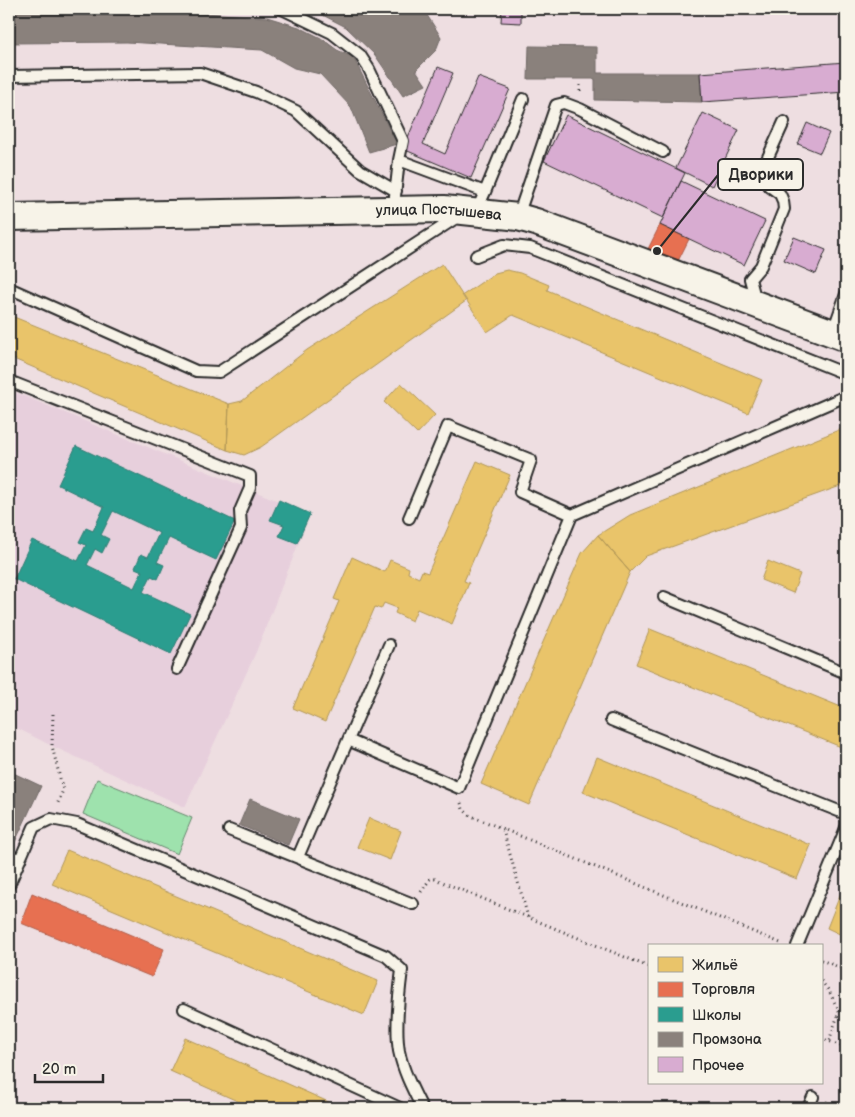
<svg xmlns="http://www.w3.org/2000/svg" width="855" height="1117" font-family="'Balsamiq Sans',sans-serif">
	<rect width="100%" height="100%" fill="#eedee1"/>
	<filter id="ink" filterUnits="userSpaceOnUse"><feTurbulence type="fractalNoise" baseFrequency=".02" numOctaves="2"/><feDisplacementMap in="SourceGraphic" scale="10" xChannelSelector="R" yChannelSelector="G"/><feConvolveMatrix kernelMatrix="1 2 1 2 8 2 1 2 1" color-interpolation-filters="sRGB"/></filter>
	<g filter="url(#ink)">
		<!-- built -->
		<path fill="#e7cfdc" d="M12,391l298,123 -54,138 -71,155 -133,-61 -43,-22v-325z"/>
		<!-- green -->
		<path fill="#9ee2ad" stroke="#64866c" d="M97,779l95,39 -15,36 -94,-40z"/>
		<!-- homes -->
		<path fill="#e9c46a" stroke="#b09657" d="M442,264l24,37 -205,146 -17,8 -17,-5 2,-46 13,-3 65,-51z
			M507,270l13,3 29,12 -2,5 215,90 -14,33 -235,-98 -26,17 -24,-37 32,-22z
			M9,315l220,89 -2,46 -218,-93z
			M401,383l34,32 -18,19 -33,-32z
			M846,427v57l-200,72 -16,16 -32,-37 32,-20z
			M477,461l33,14 -46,106 5,2 -17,41 -35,-15 -5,12 -17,-8 2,-5 -13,-5 -3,6 -6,-2 -50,115 -32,-14 46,-107 -5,-2 18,-42 33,15 5,-12 19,8 -1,5 11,5 3,-7 6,2z
			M598,535l32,37 -101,233 -48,-21 101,-231z
			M768,561l32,13 -7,19 -32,-13z
			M650,629l196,80v40l-210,-85z
			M597,757l214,88 -14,34 -214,-87z
			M369,818l32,13 -11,29 -33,-13z
			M67,850l311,131 -14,34 -312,-131z
			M846,880v57l-19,-9z
			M185,1038l157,70h-89l-83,-37z"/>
		<!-- shops -->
		<path fill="#e76f51" stroke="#af5b46" d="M660,225l29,14 -13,26 -29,-14z
			M32,893l132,56 -12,28 -131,-54z"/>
		<!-- schools -->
		<path fill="#2a9d8f" stroke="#2a7b71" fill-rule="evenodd" d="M76,446l159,75 -19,39 -47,-22 -12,24 7,3 -6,14 -7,-3 -8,16 47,22 -19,40 -157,-75 18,-39 46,21 8,-16 -7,-3 7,-14 7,3 11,-24 -46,-22zM113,511l46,22 -11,24 -7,-3 -6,14 7,3 -8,17 -47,-23 8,-16 7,4 7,-14 -8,-4z
			M279,500l31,14 -13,29 -18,-7 5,-11 -14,-5z"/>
		<!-- industry -->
		<path fill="#8a817c" stroke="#6e6764" d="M9,9l195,4 63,4 32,10 22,11 16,12 16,7 44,87 -28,8 -18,-45 -31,-33 -26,-6 -32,-18 -135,-8 -118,1z
			M311,9h112l18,28 -5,13 -20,20 10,15 -23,11 -28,-41 -29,-28z
			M529,46l68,1v26h103l2,29 -107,-2v-21h-67z
			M9,771l32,15 -26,56 -6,-3z
			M250,799l49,20 -11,26 -49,-20z"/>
		<!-- building -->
		<path fill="#d8acd1" stroke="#2b2b2b" d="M447,9h22v2l-22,1z
			M502,9h19v14l-20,-1z
			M846,62v30l-144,10 -2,-29z
			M438,67l15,6 -30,71 22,10 33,-77 32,12 -39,89 -68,-29z
			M703,113l36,17 -27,56 -36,-18z
			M566,115l119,58 -22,45 -119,-57z
			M807,123l22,10 -9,20 -22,-9z
			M681,181l84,40 -21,44 -84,-40z
			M794,237l32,13 -10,24 -32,-14z"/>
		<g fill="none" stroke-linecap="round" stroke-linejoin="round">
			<defs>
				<path id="service" d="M282,9l50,24 28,22 9,14 34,72 -4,19 -4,36
					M9,76l191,-3 56,19 40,19 64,59 36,21
					M399,160l86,32
					M471,208l9,-5 5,-11 38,-93
					M518,216l38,-111 8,-2 16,6 83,43
					M476,256l28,-11 26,3 316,126
					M9,288l187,83 23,1 240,-156
					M756,301l-6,-22 11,-13 23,-57 -1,-8 -3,-7 -11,-8 -5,-20 20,-44
					M833,331l13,-37
					M9,381l241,95v12l-10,23 1,17 -64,141
					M409,518l39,-92 83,34 -11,32 52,23
					M664,597l182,76
					M389,645l-41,95 111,48 113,-273 274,-119
					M611,720l235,94
					M229,830l184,74
					M9,855l11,5
					M298,857l50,-117
					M9,885l25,-58 17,-8 26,5 309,132 16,14c-3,23 -7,58 -3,81 4,20 14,39 23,57
					M797,946l49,-118
					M184,1009l216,99
					M808,1108l5,-11"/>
				<g id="tertiary">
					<path id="s1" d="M9,217l435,-8 74,8 18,5 310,116"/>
				</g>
			</defs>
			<!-- service casing -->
			<use href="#service" stroke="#2b2b2b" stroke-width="14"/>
			<!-- tertiary casing -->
			<use href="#tertiary" stroke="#2b2b2b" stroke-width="30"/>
			<!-- path -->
			<path stroke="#2b2b2b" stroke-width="3" stroke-dasharray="1 4" stroke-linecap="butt" d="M580,85v8
				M53,714l-1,32 11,44 -6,15
				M461,803l2,6 6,6 314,129
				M503,830l25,87
				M421,892l9,-13h5l214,88
				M821,960l25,10
				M821,981l8,10 10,21 -10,29
				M821,1038l25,10
				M826,1102l16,6
				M9,1107l3,1"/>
			<!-- service -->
			<use href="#service" stroke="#f7f3e8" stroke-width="10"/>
			<!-- tertiary -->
			<use href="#tertiary" stroke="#f7f3e8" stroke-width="26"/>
		</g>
	</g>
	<g text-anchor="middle" stroke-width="5" stroke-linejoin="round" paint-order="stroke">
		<!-- street labels -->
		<g font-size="15" fill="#2b2b2b" stroke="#f7f3e8">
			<text dy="5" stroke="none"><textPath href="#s1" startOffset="430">улица Постышева</textPath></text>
		</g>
	</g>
	<!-- callouts -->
	<path fill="none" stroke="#2b2b2b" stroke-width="2" d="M657 251L718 175"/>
	<circle fill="#2b2b2b" stroke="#f7f3e8" stroke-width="2" cx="657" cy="251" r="5"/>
	<rect fill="#f7f3e8" stroke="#2b2b2b" stroke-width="2" x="718" y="159" width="85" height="31" rx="5"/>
	<g font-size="16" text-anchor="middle" font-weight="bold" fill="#2b2b2b">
		<text x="761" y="180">Дворики</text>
	</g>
	<!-- margin -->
	<rect width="855" height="1117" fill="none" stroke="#f7f3e8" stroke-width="30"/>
	<rect x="15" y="15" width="825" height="1087" fill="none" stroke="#2b2b2b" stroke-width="2" filter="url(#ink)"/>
	<!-- legend -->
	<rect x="648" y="944" width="175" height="140" fill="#f7f3e8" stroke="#a5a39c"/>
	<rect x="658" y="957" width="25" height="15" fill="#e9c46a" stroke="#a5a39c"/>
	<text x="692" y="970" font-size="15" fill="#2b2b2b">Жильё</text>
	<rect x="658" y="982" width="25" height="15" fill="#e76f51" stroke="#a5a39c"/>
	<text x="692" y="994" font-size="15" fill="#2b2b2b">Торговля</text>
	<rect x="658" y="1007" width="25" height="15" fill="#2a9d8f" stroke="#a5a39c"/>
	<text x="692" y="1020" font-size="15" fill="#2b2b2b">Школы</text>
	<rect x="658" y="1032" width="25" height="15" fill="#8a817c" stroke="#a5a39c"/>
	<text x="692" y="1044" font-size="15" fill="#2b2b2b">Промзона</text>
	<rect x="658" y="1057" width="25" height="15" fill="#d8acd1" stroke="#a5a39c"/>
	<text x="692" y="1070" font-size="15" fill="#2b2b2b">Прочее</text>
	<!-- scale -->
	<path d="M35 1074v8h68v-8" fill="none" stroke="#2b2b2b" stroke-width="2.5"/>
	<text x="42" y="1074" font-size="15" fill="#2b2b2b" stroke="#f7f3e8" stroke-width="4" paint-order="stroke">20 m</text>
</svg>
